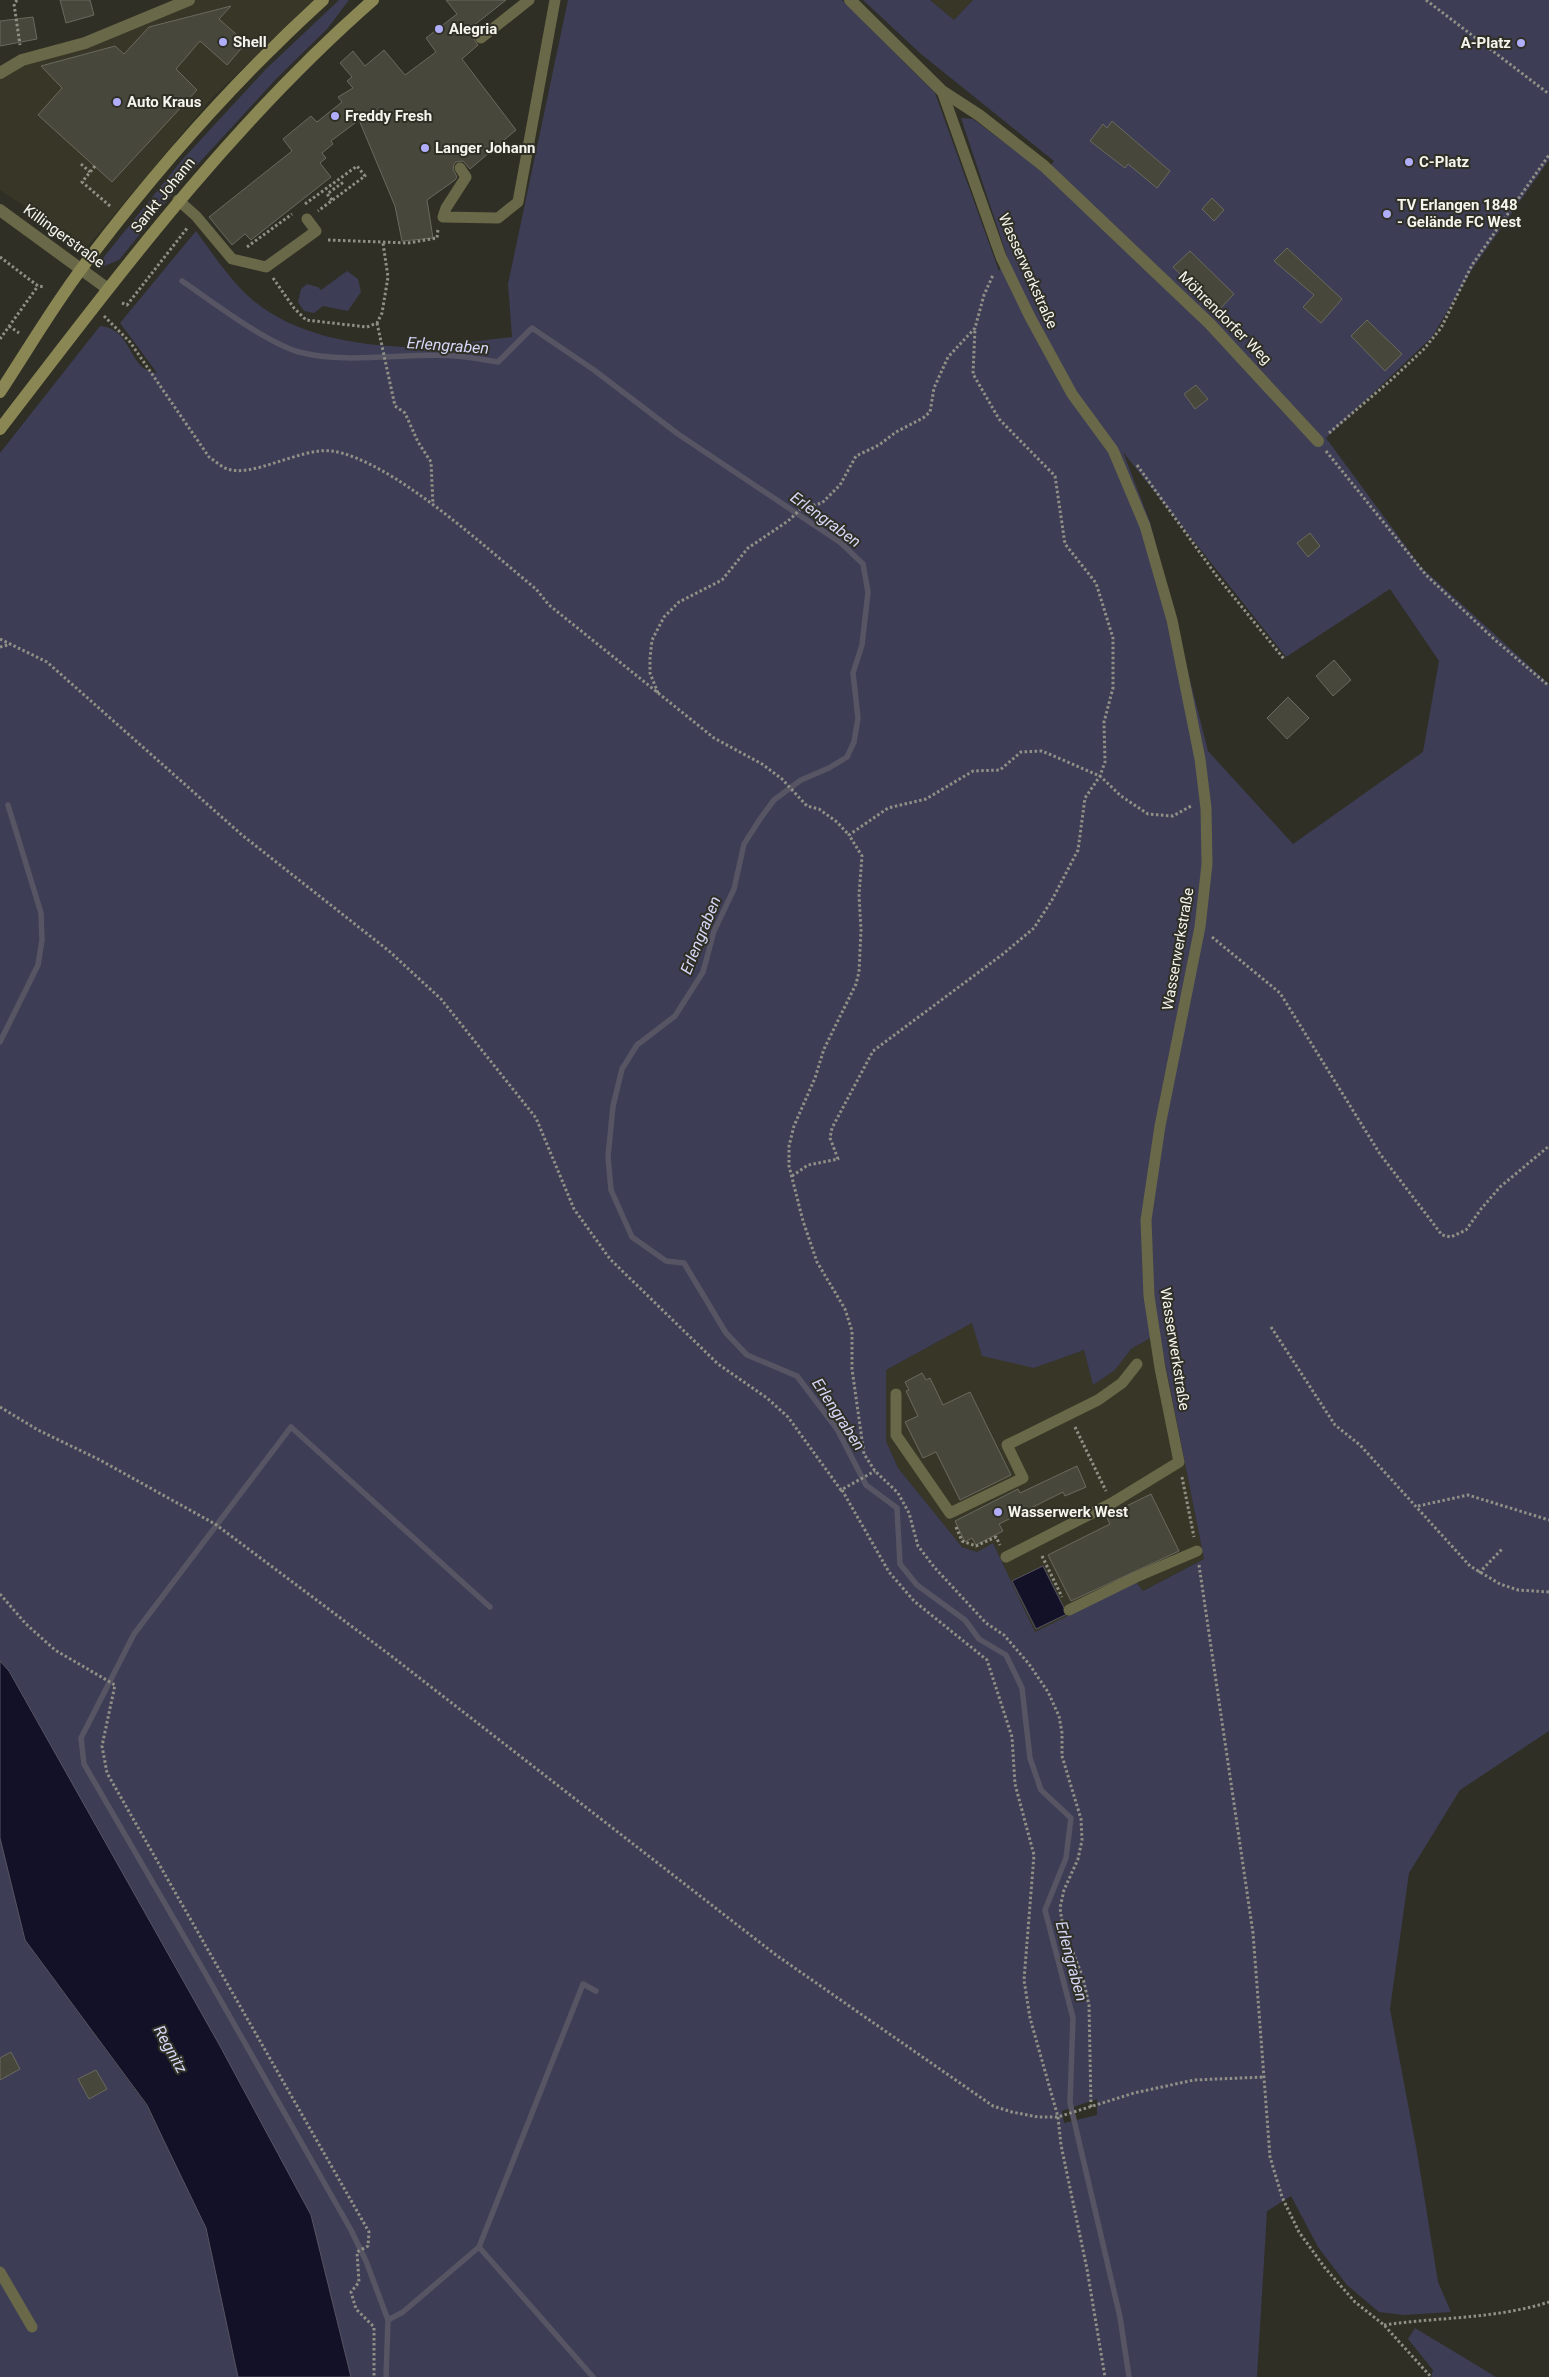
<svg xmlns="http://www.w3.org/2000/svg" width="1549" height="2377" font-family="Roboto,sans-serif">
	<rect width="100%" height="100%" fill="#2f2f25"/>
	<!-- built -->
	<path fill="#383727" d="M191,0h122l-101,98 -125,149 -87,-57v-117z
		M930,0h43l-19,20z
		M972,1323l62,45 50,-18 9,35 22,-15 16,-21 28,-16 45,226 -62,32 -6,-9 -101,50 -42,-89 -16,9 -15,-5 -64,-79 -12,-27v-71z"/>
	<!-- green -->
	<path fill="#3d3d56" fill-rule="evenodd" d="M339,0h10l-22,29 -51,50 -88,96 -69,85 -17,7 -3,-4 83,-103 84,-91z
		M568,0h274l93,93 64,178 8,-15 -46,-138 12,1 72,54 9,-12 -133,-107 -58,-54h67l24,20 19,-20h576v160l-76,108 -41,69 -106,101 95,129 128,117v1047l-89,59 -51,83 -19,136 27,143 21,130 13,30 -47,3 -25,-3 -32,-27 -29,-38 -27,-51 -24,15 -10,166h-906l-40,-162 -302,-544 -9,-10v-1208l100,-127c28,2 29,33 45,43 3,2 8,3 12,4l-37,-50 76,-92c14,19 28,40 44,57 42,45 108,57 166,59 31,1 74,-7 106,-10l-4,-53zM1123,452l163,205 104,-68 49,72 -16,91 -130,92 -85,-93 -58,-229zM972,1323l10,33 52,12 50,-18 9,35 22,-15 16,-21 28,-16 45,226 -61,32 -7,-9 -101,50 -42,-89 -16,9 -15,-5 -64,-79 -12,-27v-71zM1097,2099v16l-33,8 -2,-12z
		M347,271l11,8 3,13 -13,19 -25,-5 -9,7 -10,-2 -6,-9 3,-13 6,-5 11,3 3,3z
		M0,1838l25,102 122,166 59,122 32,149h-238z
		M1415,2328l81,49h-65l2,-7 -25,-31z"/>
	<!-- water -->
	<path fill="#131127" stroke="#575563" d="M1043,1566l24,48 -31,15 -24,-48z
		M0,1661l9,10 211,375 91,169 40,162h-113l-32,-149 -41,-85 -18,-38 -122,-165 -25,-102z"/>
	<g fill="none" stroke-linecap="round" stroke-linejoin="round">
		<!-- stream -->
		<path stroke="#575563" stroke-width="5.5" d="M182,281c31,21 83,61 117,71 50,13 107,0 157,4 14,1 28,4 42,6l34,-34 62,42 84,64 163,109 22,21 5,28 -6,53 -9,28 5,45 -4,24 -7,15 -18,11 -28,12 -27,20 -14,19 -16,25 -10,45 -20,42 -11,41 -28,44 -38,29 -15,24 -9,37 -5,51 3,33 21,47 34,24 18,2 42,70 21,22 50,21 40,53 29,56 31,23 3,56 17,21 48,35 14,19 27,16 16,33 8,70 11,32 30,28 -5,40 -21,52 28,108 -3,85 50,214 9,60
			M0,1042l38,-77 4,-25 -1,-27 -33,-108
			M479,2247l114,130
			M388,2320l-22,-59 -15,-31 -151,-266 -116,-200 -3,-26 53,-104 157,-207 199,180
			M386,2377l2,-57 15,-8 76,-65 104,-263 13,7"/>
	</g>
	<!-- building -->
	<path fill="#47473c" stroke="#6a695e" d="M60,0h30l4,15 -28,8z
		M446,0h60l-38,30 10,15 -16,14 54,71 -46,39 -7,-8 -7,1 -2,2 -1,5 4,8 -2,3 -28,20 6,38 -31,3 -7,-35 -36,-86 -28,21 2,3 -11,9 4,5 -6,5 11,14 -80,63 -6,-6 -13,11 -23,-28 83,-66 -9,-12 28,-23 6,6 25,-20 -4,-5 15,-9 -6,-7 5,-4 -12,-14 13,-12 12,15 19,-16 21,25 31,-23 -10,-14 31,-24z
		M231,6l-12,13 27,24 -19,22 -27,-24 -24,28 21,21 -85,92 -74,-67 24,-27 -21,-22 74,-20 9,8 25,-27z
		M33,17l4,22 -37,7v-25z
		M1112,121l58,50 -13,17 -29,-24 -3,4 -35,-27 13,-17 4,4z
		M1212,198l12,12 -10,11 -12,-12z
		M1287,248l55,51 -21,24 -18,-16 11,-12 -40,-34z
		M1190,251l44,43 -16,17 -45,-44z
		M1367,320l35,34 -17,17 -34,-35z
		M1196,385l12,14 -13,10 -11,-15z
		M1310,533l10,13 -12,11 -11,-14z
		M1334,660l17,20 -18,16 -17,-20z
		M1288,697l21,21 -22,21 -20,-21z
		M922,1373l4,7 4,-2 13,27 27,-13 41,83 -51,25 -24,-48 -13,6 -18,-36 13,-6 -12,-25 3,-1 -4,-8z
		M1077,1466l9,21 -21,9 -2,-4 -64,32 4,7 -27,14 -4,-7 -7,4 -10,-21 63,-32 2,4z
		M1151,1494l28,57 -108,50 -23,-46 62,-31 -4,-8z
		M11,2052l9,17 -20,11v-22z
		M96,2070l11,19 -18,10 -11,-20z"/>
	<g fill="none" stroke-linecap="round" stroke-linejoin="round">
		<!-- path -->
		<path stroke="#909087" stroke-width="3" stroke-dasharray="2.5 2.5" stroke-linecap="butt" d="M17,0l-3,4 6,41
			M1426,0l123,94
			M81,164l9,8
			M95,166l-13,16 28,24
			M332,200l-5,-6 18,-13
			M305,204l52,-38 8,10 -47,35
			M328,240l80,3 29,-5 1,-9
			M247,247l45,-33
			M0,257l38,29 7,1
			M273,278l21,30 12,12 61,7 10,-4 5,-10 6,-36 -5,-34
			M122,303l5,2 61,-78
			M104,316l26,26 79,115c5,3 10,8 16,11 25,12 75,-21 107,-17 60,9 156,99 204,138l13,16 165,133 48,26 20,15 25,27 12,3 18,13 12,13
			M377,323l18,83 10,7 13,29 13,20 2,43
			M9,326l10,7
			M0,339l38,-53
			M1329,433l61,-52 34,-32 17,-21 31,-63 77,-110
			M1326,451l100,124 69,65 54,46
			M1137,465l79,110 68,84
			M0,639l47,23 195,173 147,116 52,48 95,119 38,91 36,50 108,105 49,34 21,19 53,73 34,-19
			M0,647l11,-3
			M658,693l-8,-20v-15l2,-18 12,-23 15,-15 43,-22 26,-32 40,-27 14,-13 20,-5 18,-18 16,-29 23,-11 17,-13 27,-14 7,-6 4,-24 14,-31 27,-29 9,-33 9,-20
			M1212,937l68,56 100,161 62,81 9,2 15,-7 15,-21 19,-22 49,-41
			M792,1176l16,-11 30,-6 -8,-21 2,-10 41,-77 130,-97 31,-26 18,-28 26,-50 7,-52 15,-22 5,-14 -1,-40 9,-34v-50l-17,-55 -31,-39 -10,-68 -56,-57 -26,-45 2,-46
			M1271,1327l64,98 25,20 110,121 30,18 18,6 31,2
			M0,1407l38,23 62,30 115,64 175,131 386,300 217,151 19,6 26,5h20l76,-24 60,-13 71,-3
			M1075,1427l31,64
			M1182,1477l12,60
			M842,1490l47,82 25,29 73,59 25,77 3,47 19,71 -10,125 6,38 28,99 3,28 26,124 18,108
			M1418,1506l50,-11 81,25
			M956,1527l6,14 14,5 20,-9 4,8
			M1042,1556l20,41
			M1199,1565l54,368 17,224 12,40 17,35 26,36 30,34 29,23 47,52
			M1479,1573l24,-25
			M0,1594l26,30 29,26 60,35 -13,61 5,27 262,459 -1,14 -11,6 2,30 -8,10 5,17 18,18v50
			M1091,2107l-2,-102 -6,-27 -20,-51 -3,-19 4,-18 14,-31 4,-19 -1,-21 -19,-63v-23l-3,-17 -11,-24 -19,-28 -25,-29 -18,-12 -51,-55 -17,-22 -9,-33 -11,-20 -23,-22 -11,-17 -12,-85v-38l-7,-22 -28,-47 -14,-41 -14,-55v-20l5,-20 21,-48 9,-29 32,-65 3,-12 2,-42 -2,-35 3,-39 -13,-21 39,-27 38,-9 47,-28 27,-1 21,-18 21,-1 58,25 21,20 27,18 25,2 18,-10
			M1384,2325c55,-8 112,-6 165,-23"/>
		<!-- service -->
		<path stroke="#696848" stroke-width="11" d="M481,38l48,-38
			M942,91l59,166 29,60 42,77 41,56 32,76 27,94 28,139 6,49 1,56 -7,63 -40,199 -14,94 3,76 11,72 19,94 -67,41 -106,54
			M460,168l6,9 -20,31 -3,9 55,1 20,-16 37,-202
			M178,200l18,16 36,43 34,8 50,-36 -9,-12
			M896,1394v41l54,78 73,-35 -16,-33 91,-45 24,-17 15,-19
			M1069,1610l67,-33 61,-26
			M0,2272l32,55"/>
		<!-- minor -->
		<path stroke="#696848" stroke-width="12" d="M850,0l92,91 37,24 65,51 166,158 108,117
			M0,73l22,-13 63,-17 104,-43
			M0,210l108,79"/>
		<!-- secondary -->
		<path stroke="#8a8754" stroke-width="12" d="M0,392c27,-41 52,-84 82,-124 72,-96 152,-187 241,-268
			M0,429c117,-152 228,-302 373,-429"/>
	</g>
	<!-- markers -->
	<g fill="#b0aefa" stroke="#2f2f25" stroke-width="2">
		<circle cx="439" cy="29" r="5"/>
		<circle cx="223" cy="42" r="5"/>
		<circle cx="1521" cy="43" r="5"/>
		<circle cx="117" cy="102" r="5"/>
		<circle cx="335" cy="116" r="5"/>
		<circle cx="425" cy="148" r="5"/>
		<circle cx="1409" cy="162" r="5"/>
		<circle cx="1387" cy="214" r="5"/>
		<circle cx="998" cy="1512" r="5"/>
	</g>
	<g text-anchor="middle" stroke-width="4" stroke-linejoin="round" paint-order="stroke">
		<!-- poi labels -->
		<g font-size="15" font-weight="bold" fill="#f5f5ee" stroke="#2f2f25" text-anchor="start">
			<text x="449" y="34">Alegria</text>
			<text x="233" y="47">Shell</text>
			<text x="1511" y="48" text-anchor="end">A-Platz</text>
			<text x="127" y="107">Auto Kraus</text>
			<text x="345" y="121">Freddy Fresh</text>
			<text x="435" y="153">Langer Johann</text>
			<text x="1419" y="167">C-Platz</text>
			<text x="1397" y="210">TV Erlangen 1848<tspan x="1397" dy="17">- Gelände FC West</tspan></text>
			<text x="1008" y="1517">Wasserwerk West</text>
		</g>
		<!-- street labels -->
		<g font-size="15" fill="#f5f5ee" stroke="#2f2f25">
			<text transform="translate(163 195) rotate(-51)" y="5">Sankt Johann</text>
			<text transform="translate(64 236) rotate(36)" y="5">Killingerstraße</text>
			<text transform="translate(1028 271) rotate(66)" y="5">Wasserwerkstraße</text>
			<text transform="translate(1225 318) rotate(45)" y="5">Möhrendorfer Weg</text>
			<text transform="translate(1178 949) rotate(-80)" y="5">Wasserwerkstraße</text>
			<text transform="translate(1175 1349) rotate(81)" y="5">Wasserwerkstraße</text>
		</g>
		<!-- water labels -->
		<g font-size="16" font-style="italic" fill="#d6d7f8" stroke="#2f2f25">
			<text transform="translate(448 345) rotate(4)" y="6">Erlengraben</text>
			<text transform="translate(826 519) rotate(36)" y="6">Erlengraben</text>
			<text transform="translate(700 935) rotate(-68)" y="6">Erlengraben</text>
			<text transform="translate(839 1414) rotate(57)" y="6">Erlengraben</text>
			<text transform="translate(1072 1961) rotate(75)" y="6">Erlengraben</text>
			<text transform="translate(171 2049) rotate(61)" y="6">Regnitz</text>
		</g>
	</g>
</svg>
